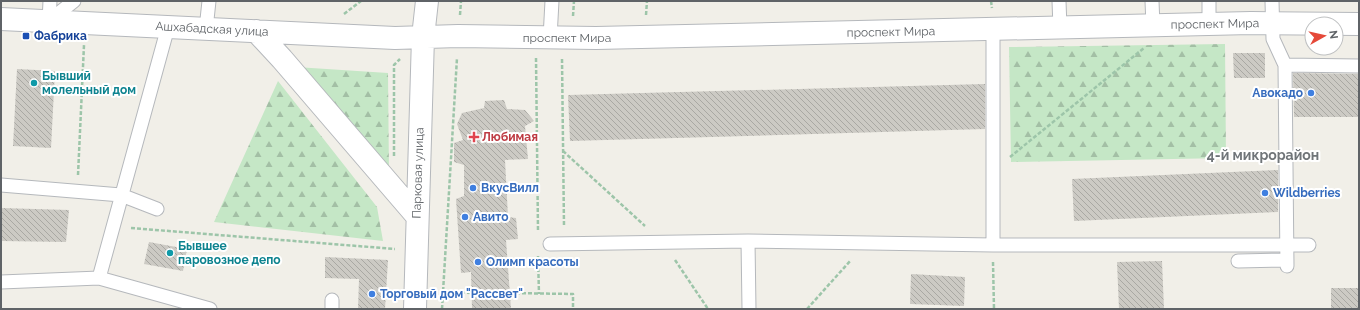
<svg xmlns="http://www.w3.org/2000/svg" width="1360" height="310" font-family="Raleway,sans-serif">
	<defs>
		<pattern id="forest-firs" width="22" height="20" patternUnits="userSpaceOnUse"><rect width="22" height="20" fill="#c5e7c6"/><path d="M5 1l3.5 6h-7zM16 11l3.5 6h-7z" fill="#a3bfa5"/></pattern>
		<pattern id="building-back-hatch" width="6" height="6" patternUnits="userSpaceOnUse"><rect width="6" height="6" fill="#cccac4"/><path d="M-1 5l2 2M0 0l6 6M5-1l2 2" fill="none" stroke="#a9a8a3"/></pattern>
	</defs>
	<rect width="100%" height="100%" fill="#f1efe8"/>
	<!-- forest -->
	<path fill="url(#forest-firs)" d="M1225,44l1,114 -215,4 -2,-115z
		M296,67l92,6 1,103z
		M278,81l99,126 6,34 -169,-19z"/>
	<!-- building -->
	<path fill="url(#building-back-hatch)" d="M1233,53h32v25h-31z
		M17,69l38,2 -4,77 -38,-2z
		M1293,73l66,1v43h-65z
		M985,84v45l-415,12 -2,-46z
		M504,100l3,9 18,1 9,11 -9,5 3,33 -23,1 3,57 8,1 2,21 -12,1 5,69h-39l-1,-37 -10,1 -5,-74 8,-3v-31l-10,-3v-19l9,-3 -6,-16 5,-11 22,-5 1,-7z
		M1278,170v42l-204,9 -2,-42z
		M1,208l68,2 -3,32 -65,-1z
		M149,242l38,7 -4,22 -39,-7z
		M325,257l63,3 -3,49h-27l1,-30 -34,-1z
		M1162,261l2,48h-45l-2,-47z
		M911,274l54,3 -1,29 -54,-2z
		M1331,288h28v21h-28z"/>
	<g fill="none" stroke-linecap="round" stroke-linejoin="round">
		<defs>
			<path id="service" d="M1059,1l1,27
				M1152,1l1,25
				M1209,1v23
				M1272,1l1,38 12,26 2,201
				M49,21l25,-20
				M49,21l1,-20
				M168,27l-69,251 111,31
				M206,29l3,-28
				M550,38l2,-37
				M1285,65l74,1
				M1,185l120,10 36,14
				M748,241l1,68
				M550,244l198,-3 245,4h316
				M993,245v-216
				M1238,261l49,-1
				M1,282l98,-4
				M332,309v-9"/>
			<path id="minor" d="M1,19l394,19 63,-2 138,2 655,-15 108,1
				M256,31l26,28 134,156
				M415,309l8,-272 4,-36"/>
		</defs>
		<!-- service casing -->
		<use href="#service" stroke="#b5b8bc" stroke-width="15"/>
		<!-- minor casing -->
		<use href="#minor" stroke="#b5b8bc" stroke-width="24"/>
		<!-- path -->
		<path stroke="#9dc5a9" stroke-width="2.5" stroke-dasharray="4 2" stroke-linecap="butt" d="M991,1l1,7
			M344,14l17,-13
			M460,15l1,-14
			M646,15l1,-14
			M573,16l1,-15
			M536,58l2,173
			M562,59l2,167
			M563,151l82,75
			M394,156v-91l6,-6
			M1010,157l134,-109
			M78,175l6,-130
			M131,228l264,21
			M538,256l1,38
			M675,260l33,49
			M993,262l1,47
			M443,292l29,1
			M510,293l63,1v15
			M442,309l15,-251
			M807,309l44,-49"/>
		<!-- service -->
		<use href="#service" stroke="#fff" stroke-width="13"/>
		<!-- minor -->
		<use href="#minor" stroke="#fff" stroke-width="22"/>
	</g>
	<!-- markers -->
	<rect fill="#1a4fb4" stroke="#fff" stroke-width="1.5" x="22" y="32" width="8" height="8" rx="2"/>
	<g fill="#0f9aa8" stroke="#fff" stroke-width="1.5">
		<circle cx="34" cy="83" r="4"/>
		<circle cx="170" cy="253" r="4"/>
	</g>
	<g fill="#3f7fe0" stroke="#fff" stroke-width="1.5">
		<circle cx="1311" cy="93" r="4"/>
		<circle cx="473" cy="188" r="4"/>
		<circle cx="1265" cy="193" r="4"/>
		<circle cx="465" cy="217" r="4"/>
		<circle cx="478" cy="262" r="4"/>
		<circle cx="372" cy="294" r="4"/>
	</g>
	<path fill="#e0444e" stroke="#fff" stroke-width="1.5" d="M472 131h4v4h4v4h-4v4h-4v-4h-4v-4h4z"/>
	<g text-anchor="middle" stroke-width="4" stroke-linejoin="round" paint-order="stroke">
		<!-- street labels -->
		<g font-size="12" fill="#5f6367" stroke="#fff">
			<text transform="translate(1215 24) rotate(-1)" y="4">проспект Мира</text>
			<text transform="translate(212 29) rotate(3)" y="4">Ашхабадская улица</text>
			<text transform="translate(891 32) rotate(-1)" y="4">проспект Мира</text>
			<text x="567" y="42">проспект Мира</text>
			<text transform="translate(418 173) rotate(-88)" y="4">Парковая улица</text>
		</g>
		<!-- transit labels -->
		<g font-size="12" font-weight="bold" fill="#164399" stroke="#fff" text-anchor="start">
			<text x="34" y="40">Фабрика</text>
		</g>
		<!-- culture labels -->
		<g font-size="12" font-weight="bold" fill="#0d838f" stroke="#fff" text-anchor="start">
			<text x="42" y="80">Бывший<tspan x="42" dy="14">молельный дом</tspan></text>
			<text x="178" y="250">Бывшее<tspan x="178" dy="14">паровозное депо</tspan></text>
		</g>
		<!-- shop labels -->
		<g font-size="12" font-weight="bold" fill="#366cbe" stroke="#fff" text-anchor="start">
			<text x="1303" y="97" text-anchor="end">Авокадо</text>
			<text x="481" y="192">ВкусВилл</text>
			<text x="1273" y="197">Wildberries</text>
			<text x="473" y="221">Авито</text>
			<text x="486" y="266">Олимп красоты</text>
			<text x="380" y="298">Торговый дом "Рассвет"</text>
		</g>
		<!-- health labels -->
		<g font-size="12" font-weight="bold" fill="#be3a42" stroke="#fff" text-anchor="start">
			<text x="482" y="141">Любимая</text>
		</g>
		<!-- quarter labels -->
		<g font-size="14" font-weight="bold" fill="#707579" stroke="#fff">
			<text x="1263" y="160">4-й микрорайон</text>
		</g>
	</g>
	<!-- border -->
	<rect width="1360" height="310" fill="none" stroke="#5f6367" stroke-width="4"/>
	<!-- north arrow -->
	<g transform="translate(1324 36) rotate(82)"><circle r="19" fill="#ffffff" stroke="#bfc1c2"/>
	<path d="M0-3L7 15L0 10L-7 15Z" fill="#e54939"/>
	<text y="-6" font-size="11" font-weight="bold" text-anchor="middle" fill="#5f6367">N</text>
	</g>
</svg>
